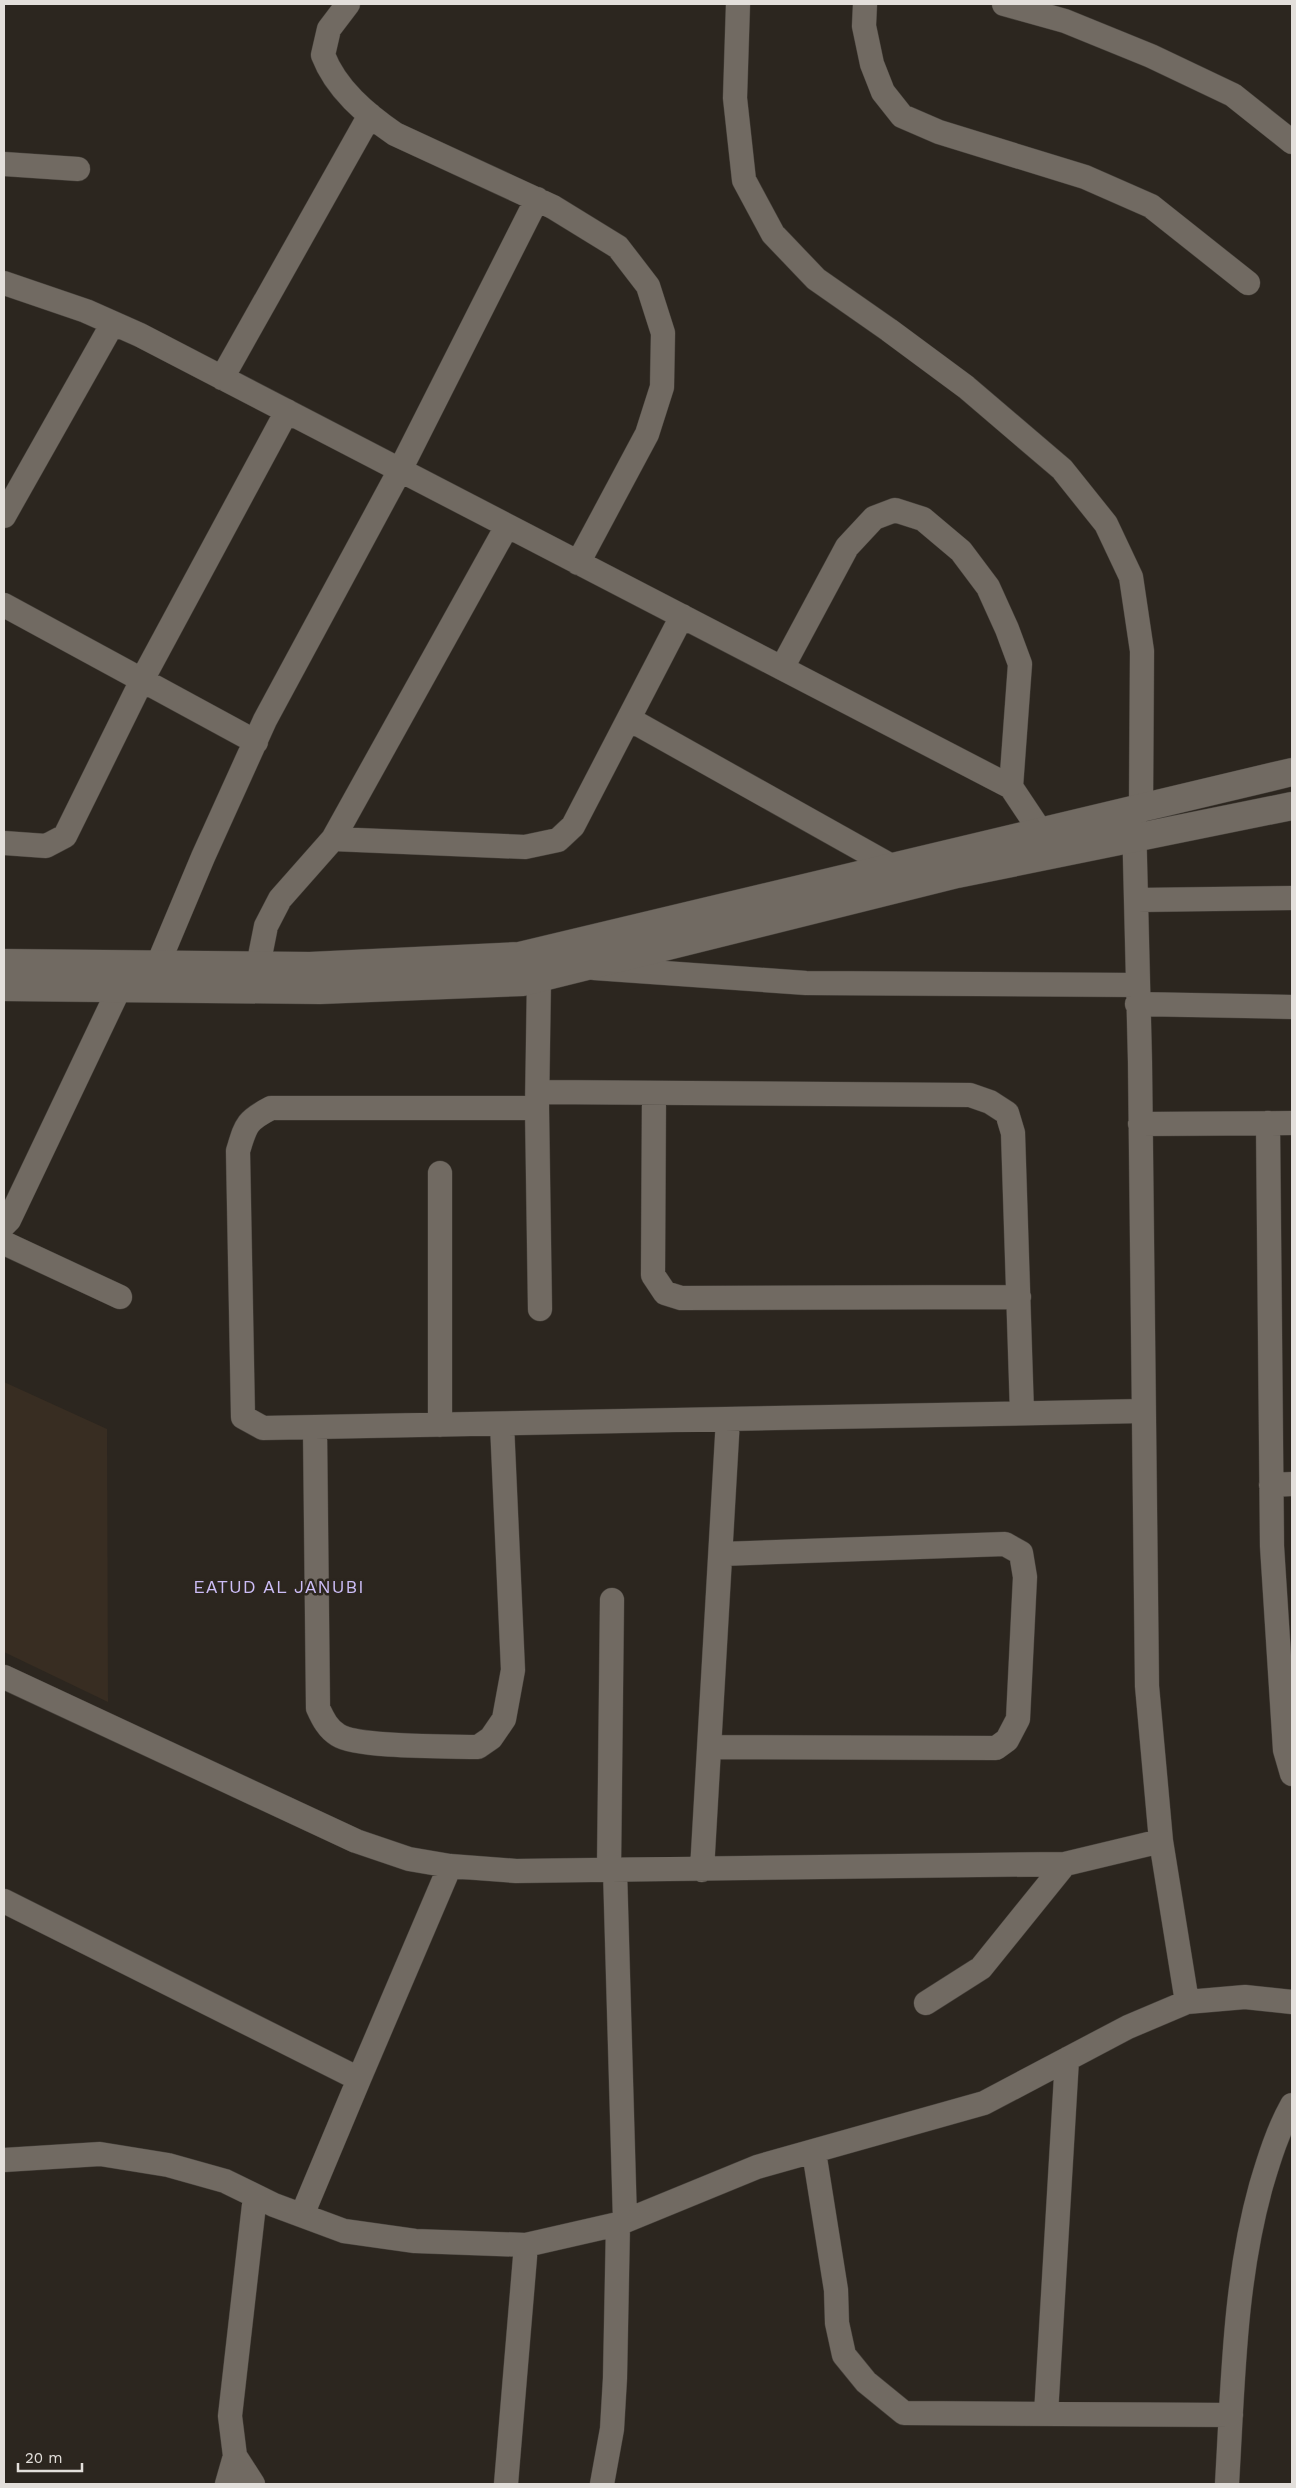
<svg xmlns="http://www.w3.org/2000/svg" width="1296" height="2488" font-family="'Work Sans',sans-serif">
	<rect width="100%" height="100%" fill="#2c261f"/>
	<!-- built -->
	<path fill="#382d22" d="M4,1382l103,47 1,273 -104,-50z"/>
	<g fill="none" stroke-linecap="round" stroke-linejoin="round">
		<defs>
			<path id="minor" d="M348,4l-19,25 -6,26c13,34 43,59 72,79l158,73 65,40 30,39 15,47 -1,54 -15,47 -69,129
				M738,4l-3,94 9,82 29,54 43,45 73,51 77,57 96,82 44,55 25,53 11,74 -1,157
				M865,4l-1,22 8,38 11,28 19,24 37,16 146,45 66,29 97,77
				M1004,4l61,17 86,35 82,39 59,47
				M4,164l74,5
				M4,283l82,28 54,24 871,452
				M222,378l148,-263
				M4,516l109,-193
				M4,605l252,137
				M782,668l65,-121 27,-29 21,-8 28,9 38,32 27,36 19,42 13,35 -9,123 30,45
				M629,719l264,148
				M1134,819l6,243 7,624 14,155 26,161
				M333,839l192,8 33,-7 15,-14 109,-210
				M4,843l42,3 19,-10 77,-156 145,-269
				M1137,900l155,-2
				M158,964l45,-107 62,-137 135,-250 137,-271
				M258,966l8,-40 14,-27 53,-60 174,-313
				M594,968l212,15 331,2
				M539,978l-2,130 3,201
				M1137,1004l155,3
				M538,1092l432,3 20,7 17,11 6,20 9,280
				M654,1093l-1,182 12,18 16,5 338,-1
				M537,1108h-266c-25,13 -25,17 -33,43l5,266 20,11 880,-17
				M1268,1123l4,423 13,204 7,24
				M1140,1124l152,-1
				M440,1173v252
				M4,1225l5,-5 110,-231
				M4,1243l116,54
				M315,1428l3,280c5,11 10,21 20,27 20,13 112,11 140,12l13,-9 13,-19 9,-49 -11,-246
				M1271,1485l21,-1
				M4,1677l352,164 53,18 41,7 66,5 549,-7 96,-23
				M710,1747l286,1 11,-8 11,-21 7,-142 -4,-24 -16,-9 -284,10
				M609,1870l3,-270
				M615,1870l10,351
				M702,1870l26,-451
				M4,1901l355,178 91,-213
				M926,2003l55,-35 84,-104
				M814,2152l22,138 1,33 7,32 22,27 38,31 327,2
				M4,2160l96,-6 68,11 57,16 49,24 70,26 71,10 111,4 92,-21
				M302,2215l57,-136
				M1046,2414l21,-355
				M227,2484l8,-28
				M253,2484l-18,-28 -5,-40 25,-220
				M506,2484l20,-239
				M602,2484l10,-55 3,-51 3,-154 139,-57 227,-64 144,-76 59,-25 58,-5 47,5
				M1227,2484c6,-100 7,-201 34,-298 8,-27 17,-56 31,-81"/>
			<path id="tertiary" d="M4,963l306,3 209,-10 773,-184
				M4,987l316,3 203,-8 434,-108 335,-68"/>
		</defs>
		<!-- minor casing -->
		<use href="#minor" stroke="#46413b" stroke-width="25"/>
		<!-- tertiary casing -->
		<use href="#tertiary" stroke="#46413b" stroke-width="29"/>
		<!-- minor -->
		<use href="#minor" stroke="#716a62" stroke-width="24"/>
		<!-- tertiary -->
		<use href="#tertiary" stroke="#716a62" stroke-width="28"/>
	</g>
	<g text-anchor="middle" stroke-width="5" stroke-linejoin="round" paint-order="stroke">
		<!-- neighbourhood labels -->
		<g font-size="18" letter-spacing="1" fill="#ccbdf6" stroke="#2c261f">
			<text x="279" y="1593">EATUD AL JANUBI</text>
		</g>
	</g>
	<!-- border -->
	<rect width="1296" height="2488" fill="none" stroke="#e3dfdb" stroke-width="10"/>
	<!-- scale -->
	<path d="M18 2463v8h64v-8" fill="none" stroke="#e3dfdb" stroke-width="2.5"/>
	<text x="25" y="2463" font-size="15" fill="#e3dfdb" stroke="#2c261f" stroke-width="4" paint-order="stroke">20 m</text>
</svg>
